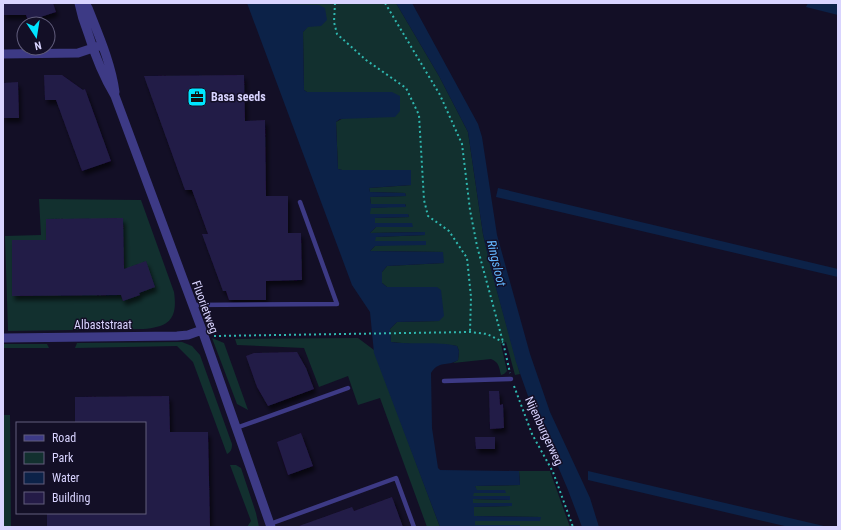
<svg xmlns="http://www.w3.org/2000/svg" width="841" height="530" font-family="'Roboto Condensed',sans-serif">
	<defs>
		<filter id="shadow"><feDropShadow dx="2.5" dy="4.5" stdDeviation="2" flood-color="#0009"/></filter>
	</defs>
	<rect width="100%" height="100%" fill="#130f26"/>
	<!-- green -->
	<path fill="#12302f" d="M273,3h123l43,73 29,56 15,102 8,35 29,105 -5,1 -9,-33 -5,2 6,27 -3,3 -3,1c-2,-8 -2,-13 -10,-16l-38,4 5,-3 1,-9 -2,-5 -7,-1 -39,-1 -20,-2 -1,-13 7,-7 42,-1 -2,-34h-50l-5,-4v-11l5,-6 56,-3v-11l-73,-1 5,-5 51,-5 -51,1v-5l50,-2v-3l-55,1 6,-6 36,-4h-38l1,-5 34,-1 -1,-3h-38v-6l36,-2 -1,-2h-34l-1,-7 36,-1 -1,-3 -35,-1 -1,-4 42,-3v-14l-69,-1 -4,-1 -2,-47 56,-30h-85l-3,-2 -1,-58 5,-6h13l-51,-22z
		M39,199l102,1 33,92c4,27 -5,35 -31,37l-135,2 -3,-95 36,-1z
		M212,338l12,5 24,67 -11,-6z
		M358,338l16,12 66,177h-13l-47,-129 -22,7 -10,-29 -29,11 -15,-39 -67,-3 -2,-6z
		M182,342l10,4 8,9 32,89c0,5 -1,8 -5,10l-34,-92 -16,-16 -102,2 2,-5z
		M3,344h44l2,4h-46z
		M3,415h7l1,112h-8z
		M230,465h6l5,3 15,45 3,14h-12l4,-6z
		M519,471h31l20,56h-69h19v-2h-45v-5l65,1v-4l-66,-1 -1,-9 39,-1v-3h-39v-4l36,1 1,-4h-37v-3h32v-3h-29l-1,-4 45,-1z"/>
	<!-- water -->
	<path fill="#0c2248" d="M247,3l72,2 6,3 2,12 -6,6 -13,1 -5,5 1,58 3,2h85l8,4v15l-5,6 -55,2 -4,3 2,47 4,1h69v15l-42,3 1,4 35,1 1,3 -36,1 1,7h34l1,3 -35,1 -1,6h38l1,3 -34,1v5h37l1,4h-37l-6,6 55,-1v3l-49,2 -1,4h51v4l-51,1 -5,5 73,1 1,11 -57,3 -5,6v11l5,4h50l4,3 3,26 -5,5 -42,1 -7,7 1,13c21,3 47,-1 66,4l2,5 -1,9c-11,7 -19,0 -27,13l1,55 6,40 2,2 79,1 1,14 -45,1 2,4h28l1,3h-32l-1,3h37v4l-37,-1v4h39v3l-38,1v9l67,1 -1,4h-65v4h45v2h-80l-66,-174 -4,-41 -18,-27z
		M396,3h16l66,121 4,13 15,98 33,119 20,58 40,86 9,29h-17l-14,-37 -40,-94 -12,-34 -25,-93 -8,-35 -15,-102 -29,-56z
		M808,3l30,1v11l-32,-8z
		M498,188l340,81v8l-342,-80z
		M588,471l240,56h-39l-201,-47z"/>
	<!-- building -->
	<path fill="#241b47" filter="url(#shadow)" d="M3,3h50l3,9 -28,9 -2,-6h-23z
		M44,75h18l21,15 2,-1 26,72 -29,10 -26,-71h-11z
		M244,75l1,46 20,-1 1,76h22v37h13l1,47 -36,1v19h-37l-3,-9h-3l-21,-57h6l-16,-44h-7l-41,-114z
		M18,82l1,36h-16v-35z
		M123,218l1,51 22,-8 9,26 -16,6 1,2 -17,6 -2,-6 -109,1v-56h34v-21z
		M297,352l9,16 8,21 -46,17 -11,-19 -11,-31 8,-3z
		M489,391h10l1,14 3,-1 1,24 -14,1z
		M169,396l1,36h38l2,95h-163v-14h98v-90h-70v-26z
		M301,433l12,33 -25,9 -11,-33z
		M475,437h20v12h-19z
		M392,497l11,30h-104v-1l53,-19 2,4z"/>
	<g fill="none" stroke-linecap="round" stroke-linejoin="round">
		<!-- path -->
		<path stroke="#2fb8b0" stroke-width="2" stroke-dasharray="2 3" stroke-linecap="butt" d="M335,3l-1,19 3,12 29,26 40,28 13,27 5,85 4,16 21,15 18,27 4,39 -1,35
			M385,3l55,92 22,49 8,66 7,36 26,96 7,31
			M214,336l256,-4 17,2 16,8
			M514,386l18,48 21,38 20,55"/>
		<!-- lane -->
		<path stroke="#3d3a85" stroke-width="4.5" d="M192,305l145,-1 -37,-102
			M444,381l67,-2
			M236,428l112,-40
			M270,524l126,-46 18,49"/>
		<!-- street -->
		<path stroke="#3d3a85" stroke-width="9" d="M79,3c2,10 5,20 9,30 7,23 15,43 27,63l87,234 69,197
			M85,3l3,5c11,28 23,55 27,84
			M3,54l75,-1 24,-8
			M3,338l174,-2 11,-1 14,-5"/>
	</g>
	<!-- icons -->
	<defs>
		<symbol id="office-square" viewBox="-11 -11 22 22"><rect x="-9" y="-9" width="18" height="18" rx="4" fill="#00e5ff" stroke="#130f26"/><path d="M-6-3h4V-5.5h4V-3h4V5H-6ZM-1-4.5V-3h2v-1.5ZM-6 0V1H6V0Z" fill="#111"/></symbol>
	</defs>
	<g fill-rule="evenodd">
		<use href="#office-square" x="186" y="86" width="22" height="22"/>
	</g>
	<g text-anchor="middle" stroke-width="3" stroke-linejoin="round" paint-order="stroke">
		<!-- poi labels -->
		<g font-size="12" font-weight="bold" fill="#d9d4ff" stroke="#130f26" text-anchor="start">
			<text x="211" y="101">Basa seeds</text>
		</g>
		<!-- street labels -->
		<g font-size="12" fill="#d9d4ff" stroke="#130f26">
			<text transform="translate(205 307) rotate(70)" y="4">Fluorietweg</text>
			<text x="103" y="329">Albaststraat</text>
			<text transform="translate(544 431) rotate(65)" y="4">Nijenburgerweg</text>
		</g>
		<!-- water labels -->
		<g font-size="13" font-style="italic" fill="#62b6ff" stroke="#130f26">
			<text transform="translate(497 263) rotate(77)" y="5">Ringsloot</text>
		</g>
	</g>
	<!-- border -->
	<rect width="841" height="530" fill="none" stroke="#d9d4ff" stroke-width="8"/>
	<!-- legend -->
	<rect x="16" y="422" width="130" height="92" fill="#130f26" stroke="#625e7d"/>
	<rect x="24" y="435" width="20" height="6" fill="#3d3a85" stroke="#625e7d"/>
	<text x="52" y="442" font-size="12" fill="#d9d4ff">Road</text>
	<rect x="24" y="452" width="20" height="12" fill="#12302f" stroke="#625e7d"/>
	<text x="52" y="462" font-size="12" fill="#d9d4ff">Park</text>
	<rect x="24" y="472" width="20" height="12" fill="#0c2248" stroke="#625e7d"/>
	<text x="52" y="482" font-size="12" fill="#d9d4ff">Water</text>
	<rect x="24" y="492" width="20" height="12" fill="#241b47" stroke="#625e7d"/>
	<text x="52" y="502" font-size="12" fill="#d9d4ff">Building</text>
	<!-- north arrow -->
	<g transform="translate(36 36) rotate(168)"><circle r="19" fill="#130f26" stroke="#625e7d"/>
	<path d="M0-3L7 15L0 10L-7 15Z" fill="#00e5ff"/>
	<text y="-6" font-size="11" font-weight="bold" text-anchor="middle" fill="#d9d4ff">N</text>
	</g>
</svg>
